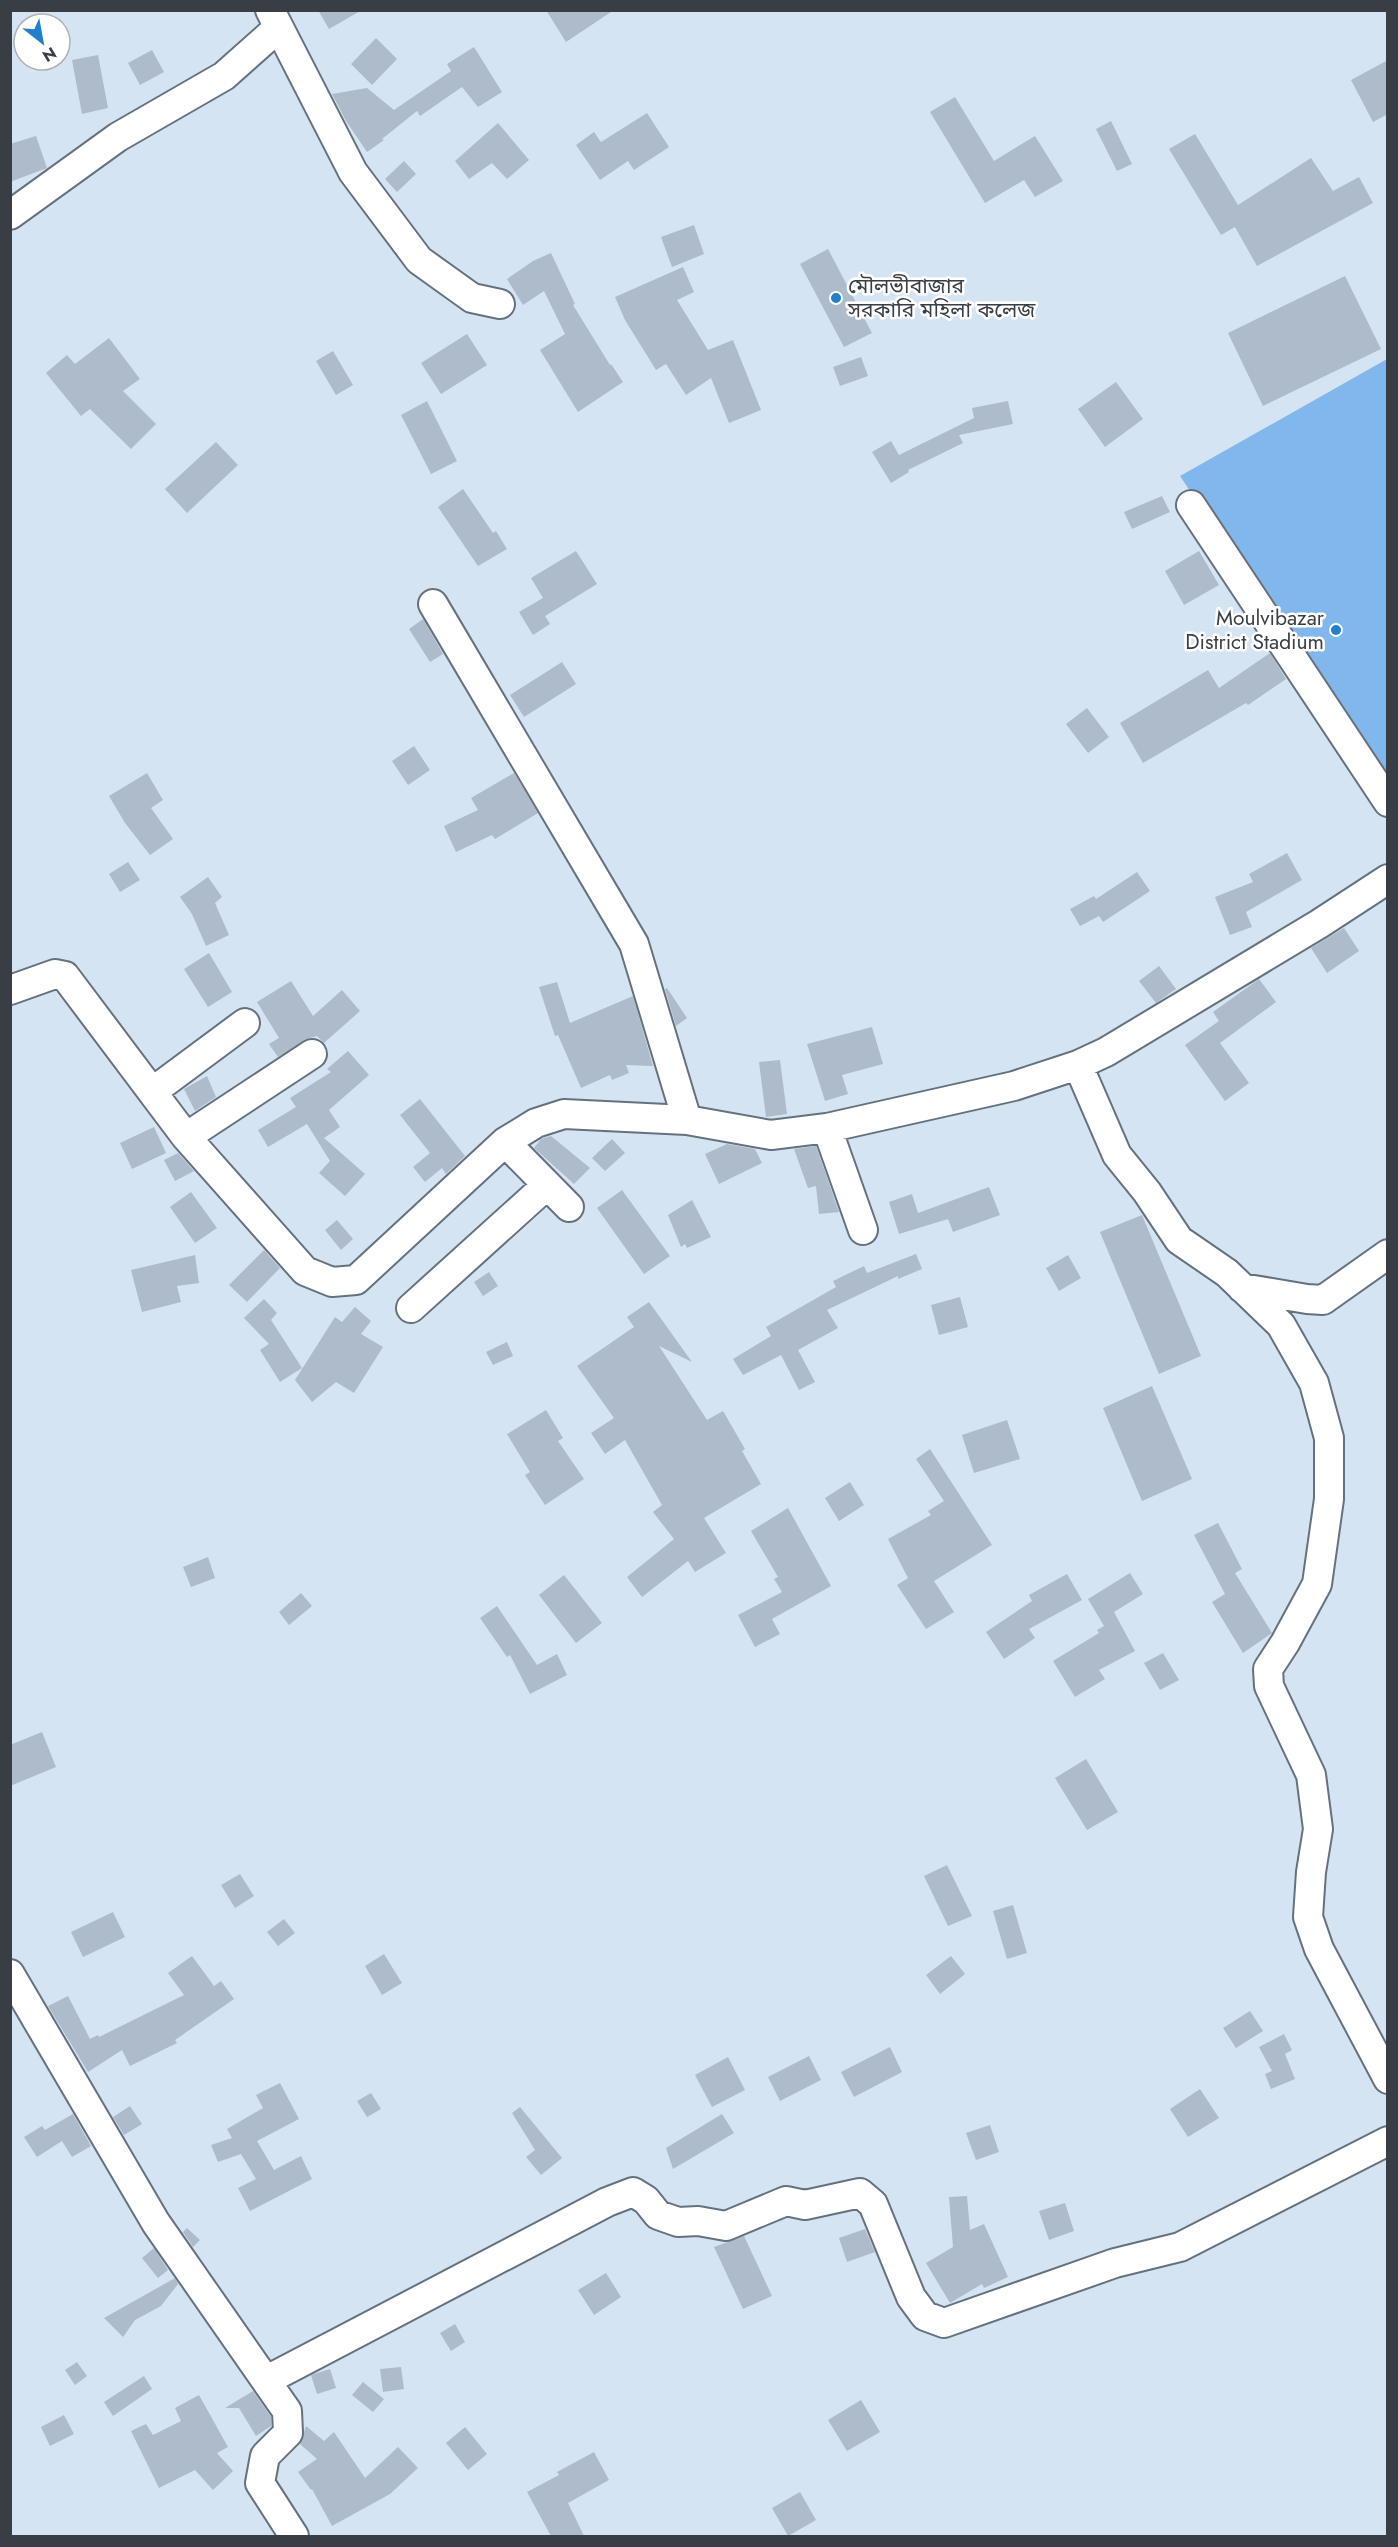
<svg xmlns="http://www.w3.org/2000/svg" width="1398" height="2547" font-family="Jost,'Noto Sans Bengali',sans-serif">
	<rect width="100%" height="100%" fill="#d5e4f3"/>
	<!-- green -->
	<path fill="#80b7ed" d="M1387,359v425l-207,-308z"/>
	<!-- building -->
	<path fill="#adbbca" d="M318,10h44l-33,19z
		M546,10h68l-48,32z
		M376,38l21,21 -25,26 -21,-21z
		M474,47l28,45 -24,15 -16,-20 -42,29 -3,-5 -35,28 2,1 -17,12 -21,-31 -14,-27 35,-6 27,22 57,-39 -4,-7z
		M152,50l12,22 -24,13 -12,-22z
		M98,55l10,53 -26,6 -10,-54z
		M1388,60v54l-15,8 -22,-42z
		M955,97l39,64 41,-25 28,45 -28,16 -11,-17 -39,23 -55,-91z
		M647,113l22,34 -35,23 -6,-9 -28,19 -24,-35 18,-13 7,10z
		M1111,121l21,43 -15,7 -21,-42z
		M498,123l31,37 -22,19 -15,-16 -23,16 -14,-18z
		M1195,134l43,71 73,-47 22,33 26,-14 14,26 -116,63 -22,-39 -14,8 -52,-86z
		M36,136l11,32 -37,14v-38z
		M404,161l12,13 -19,18 -12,-13z
		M694,225l10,29 -32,13 -11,-30z
		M828,249l44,84 -28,14 -44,-83z
		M551,253l24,51 -2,1 37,60 1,-1 12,18 -45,30 -38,-62 25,-16 -21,-43 -21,14 -16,-26 26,-18z
		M683,267l11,25 -17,8 31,50 25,-10 28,70 -32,13 -18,-45 -25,17 -20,-31 -10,6 -31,-50 -10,-23z
		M1345,276l36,73 -118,57 -35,-73z
		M467,334l20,31 -46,29 -20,-31z
		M109,338l31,41 -17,12 33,33 -25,25 -41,-40 -9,7 -35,-43 21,-18 8,9z
		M333,351l20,34 -17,10 -20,-34z
		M861,357l7,19 -28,10 -7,-19z
		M1116,382l27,37 -38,28 -27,-38z
		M427,401l30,60 -26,13 -30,-59z
		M1008,401l5,23 -54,11 4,8 -55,27 1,2 -18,11 -19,-31 19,-11 8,14 75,-37 -2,-10z
		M216,442l22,23 -51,48 -22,-24z
		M463,489l30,44 3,-2 11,18 -29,17 -40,-59z
		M1162,496l8,16 -38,17 -8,-17z
		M576,551l21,33 -52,32 5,8 -17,11 -14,-23 24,-14 -12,-20z
		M1199,551l20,34 -35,20 -19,-34z
		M423,619l20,35 -13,8 -21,-33z
		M1270,653l16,26 -38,26 -2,-2 -103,60 -23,-40 88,-53 11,18z
		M562,662l14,22 -52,33 -14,-22z
		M1087,708l22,29 -21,16 -22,-29z
		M414,746l16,24 -22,15 -16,-24z
		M147,773l16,27 -12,8 22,31 -23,16 -25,-32 -16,-27z
		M514,773l24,40 -43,26 -3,-4 -36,17 -12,-26 34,-16 -7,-12z
		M1287,853l15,27 -56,32 6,15 -22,8 -15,-38 38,-15 -4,-8z
		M128,862l12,18 -20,12 -11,-18z
		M1137,872l13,19 -47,31 -4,-6 -19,10 -10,-17 24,-13 2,3z
		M208,877l14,20 -7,6 14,32 -23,11 -14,-32 -12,-17z
		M1344,928l15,23 -32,22 -16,-25z
		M209,953l23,39 -24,15 -24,-38z
		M1159,966l17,23 -20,14 -17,-22z
		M1259,979l17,23 -56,41 29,40 -24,18 -40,-56 34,-24 -6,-9z
		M291,981l22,35 29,-26 18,21 -36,32 -7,-7 -7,2 -32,19 -9,-13 10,-6 -22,-36z
		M557,982l13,41 63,-27 20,70 -27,-1 3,8 -17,7 -2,-5 -29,13 -23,-53 -3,1 -16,-49z
		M667,988l20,30 -11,8 -11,-37z
		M872,1027l11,37 -41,11 6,19 -23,7 -18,-57z
		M348,1051l21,24 -40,35 11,17 -16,11 41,36 -20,22 -26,-23 11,-12 -23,-37 -39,23 -10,-17 38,-23 -6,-9 41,-26 -4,-3z
		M780,1060l7,54 -21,3 -7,-55z
		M207,1076l9,21 -21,14 -11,-22z
		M420,1099l45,57 -19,18 -4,-6 -17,14 -12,-15 17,-14 -30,-38z
		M154,1127l12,26 -34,16 -12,-26z
		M551,1136l39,32 -16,16 -40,-36 7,-9z
		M612,1139l13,14 -20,18 -13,-13z
		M727,1144l28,5 7,14 -43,21 -14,-30z
		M816,1146l23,66 -20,2 -3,-28 -8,2 -14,-39z
		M178,1153l16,18 -19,10 -11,-21z
		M989,1187l11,28 -47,17 -5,-13 -49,15 -10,-32 23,-8 6,19z
		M622,1190l48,66 -26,18 -47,-66z
		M191,1192l26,36 -22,15 -25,-36z
		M692,1200l19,37 -24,11 -2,-4 -4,3 -13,-32z
		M1142,1215l59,141 -42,18 -59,-142z
		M337,1220l16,19 -12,11 -16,-20z
		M264,1250l16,18 -33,34 -18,-17z
		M916,1254l6,15 -24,10v-3l-71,34 11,18 -40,22 17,32 -16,8 -18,-35 -38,20 -10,-16 38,-23 -5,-9 70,-40 -3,-6 31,-15 3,7z
		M195,1255l4,28 -22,3 4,16 -39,10 -11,-42z
		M1068,1255l13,23 -22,13 -13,-23z
		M489,1272l9,14 -15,10 -9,-14z
		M960,1297l8,30 -29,8 -8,-30z
		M264,1299l13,14 -6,7 31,48 -22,14 -20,-32 9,-6 -25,-26z
		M649,1302l43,60 -33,-16 48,74 16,-9 22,38 -3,2 19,33 -57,34 22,35 -31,19 -7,-11 -46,36 -15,-20 47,-38 -21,-27 9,-7 -37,-65 -20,14 -14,-21 23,-15 -37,-52 57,-39 -7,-10z
		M355,1307l16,14 -10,13 22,13 -29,46 -18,-11 -24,20 -17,-22 40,-63 7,5z
		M507,1342l6,14 -20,9 -7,-13z
		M1152,1386l40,93 -50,22 -39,-93z
		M546,1410l17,28 -5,3 26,38 -39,26 -20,-30 5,-3 -23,-38z
		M1007,1420l13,39 -46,14 -12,-38z
		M930,1449l62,96 -58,36 20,31 -28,17 -29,-44 11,-7 -20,-39 43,-24 -3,-4 16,-10 -28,-42z
		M850,1482l14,23 -25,16 -14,-23z
		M788,1508l43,78 -59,33 8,15 -25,13 -17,-32 44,-23 -8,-13 4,-2 -27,-46z
		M1218,1523l24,46 -7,4 37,60 -29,20 -31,-51 13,-8 -31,-59z
		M208,1557l7,21 -24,9 -8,-20z
		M1130,1573l13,21 -29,18 21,39 -36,19 6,9 -30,18 -22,-36 46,-28 -2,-3 7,-4 -16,-27z
		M1067,1574l15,26 -53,29 6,9 -31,21 -18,-27 46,-31 -3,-6z
		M564,1575l38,48 -26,20 -37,-48z
		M301,1593l11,13 -23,19 -10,-13z
		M497,1606l40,59 20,-11 10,21 -37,19 -20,-39 -3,2 -27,-39z
		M1163,1653l16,27 -19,10 -16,-27z
		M42,1732l14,35 -46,19v-41z
		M1086,1759l32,53 -31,18 -32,-52z
		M947,1865l25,51 -24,10 -24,-50z
		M240,1874l14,22 -19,12 -14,-23z
		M1013,1905l14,48 -20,6 -14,-48z
		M113,1912l12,25 -42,20 -12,-25z
		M284,1919l11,14 -17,13 -11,-14z
		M384,1954l18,29 -20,12 -17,-29z
		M192,1956l22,30 7,-5 13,18 -59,41 2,3 -47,23 -8,-16 -34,22 -40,-66 20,-10 22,43 8,-4 1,2 85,-42 -16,-22z
		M951,1956l14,18 -25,20 -14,-19z
		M1250,2011l13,20 -27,17 -13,-20z
		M1284,2034l8,16 -7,4 10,25 -24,10 -6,-15 7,-3 -13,-24z
		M890,2047l12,25 -48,25 -13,-25z
		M809,2056l12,24 -41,21 -12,-24z
		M728,2057l17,33 -33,17 -17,-32z
		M280,2083l19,36 -42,22 17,29 27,-14 11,23 -62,32 -12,-23 18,-9 -15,-25 -23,8 -7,-17 21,-7 -5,-9 36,-21 -7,-13z
		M1200,2089l19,29 -31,19 -18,-28z
		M371,2093l10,16 -14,8 -10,-16z
		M130,2106l12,18 -18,11 -11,-18z
		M520,2107l42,51 -21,17 -15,-18 9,-7 -23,-37z
		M73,2114l18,32 -19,11 -10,-16 -25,16 -13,-20 18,-11 3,4z
		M722,2114l12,19 -61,36 -7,-21z
		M990,2125l9,27 -23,8 -10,-27z
		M967,2196l3,34 14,-6 24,53 -24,11 -2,-4 -32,19 -24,-40 27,-16 -4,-50z
		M1065,2203l9,28 -25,9 -10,-29z
		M187,2228l13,12 -7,7 -10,-15z
		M865,2229l10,23 -28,10 -8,-24z
		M744,2236l28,60 -29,13 -29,-62z
		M154,2248l14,22 -10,8 -16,-20z
		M606,2273l15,24 -27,18 -16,-25z
		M175,2278l3,6 -17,22 -26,14 -12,17 -19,-19z
		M455,2324l10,18 -14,9 -11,-18z
		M77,2362l10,14 -12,9 -10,-15z
		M401,2367l3,22 -21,3 -3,-23z
		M330,2369l6,19 -19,6 -6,-19z
		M144,2376l8,13 -39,27 -9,-14z
		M363,2382l21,17 -11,13 -21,-17z
		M253,2391l18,26v9l-15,10 -17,-28h-14z
		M199,2395l29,52 -11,6 16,18 -20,19 -18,-20 -36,18 -28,-57 15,-7 7,11 28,-14 -6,-13z
		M861,2400l19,32 -33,19 -19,-31z
		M64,2415l10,19 -24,12 -9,-19z
		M306,2426l18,15 10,-9 31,46 33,-31 20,21 -28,26 -58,32 -20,-37 -1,1 -13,-18 19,-13 -17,-15z
		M465,2427l22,27 -19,16 -22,-27z
		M594,2452l15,28 -41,23 16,33h-33l-24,-44 32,-17 -2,-3z
		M800,2492l16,28 -28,16 -16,-28z"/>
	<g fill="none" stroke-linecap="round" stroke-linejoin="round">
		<defs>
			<path id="minor" d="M270,10l83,162 66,88 53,38 28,6
				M10,215l108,-78 106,-61 54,-48
				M1191,505l197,297
				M433,604l201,340 53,176
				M10,990l45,-16 10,2 121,161 119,134 27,11 24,-2 149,-138 31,-19 28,-9 123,6 84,15 56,-7 187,-42 64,-21 28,-13 213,-128 69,-45
				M1078,1065l39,90 30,37 32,48 48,33 54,52 33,58 15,55v61l-12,85 -32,59 -17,26 1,17 42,89 7,54 -7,43 -3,45 11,32 69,130
				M152,1092l93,-69
				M827,1128l36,102
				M186,1137l126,-83
				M505,1142l64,65
				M1242,1288l65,11 16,1 65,-46
				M411,1308l136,-123
				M10,1974l146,249 131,188 1,22 -23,23 -5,27 34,53
				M267,2380l340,-178 26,-10 13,8 12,15 20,7 20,-1 28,5 60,-25 19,4 55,-12 13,11 38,93 14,19 19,7 171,-60 65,-16 208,-106"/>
		</defs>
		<!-- minor casing -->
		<use href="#minor" stroke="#64717e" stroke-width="32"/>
		<!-- minor -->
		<use href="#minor" stroke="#fff" stroke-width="28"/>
	</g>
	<!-- markers -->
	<g fill="#227fcc" stroke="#fff" stroke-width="2">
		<circle cx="836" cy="298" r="6"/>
		<circle cx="1336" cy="630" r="6"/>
	</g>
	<g text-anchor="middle" stroke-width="5" stroke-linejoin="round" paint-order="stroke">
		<!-- poi labels -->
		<g font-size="21" fill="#383e44" stroke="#fff" text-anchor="start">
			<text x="848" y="293">মৌলভীবাজার<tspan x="848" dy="24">সরকারি মহিলা কলেজ</tspan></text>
			<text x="1324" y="625" text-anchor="end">Moulvibazar<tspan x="1324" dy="24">District Stadium</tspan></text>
		</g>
	</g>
	<!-- border -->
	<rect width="1398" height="2547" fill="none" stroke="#383e44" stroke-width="24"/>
	<!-- north arrow -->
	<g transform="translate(42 42) rotate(149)"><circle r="28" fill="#ffffff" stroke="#afb2b4" stroke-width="1.5"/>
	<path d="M0-4.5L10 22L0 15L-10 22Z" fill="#227fcc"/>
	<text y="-9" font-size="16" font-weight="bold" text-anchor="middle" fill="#383e44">N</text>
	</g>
</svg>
